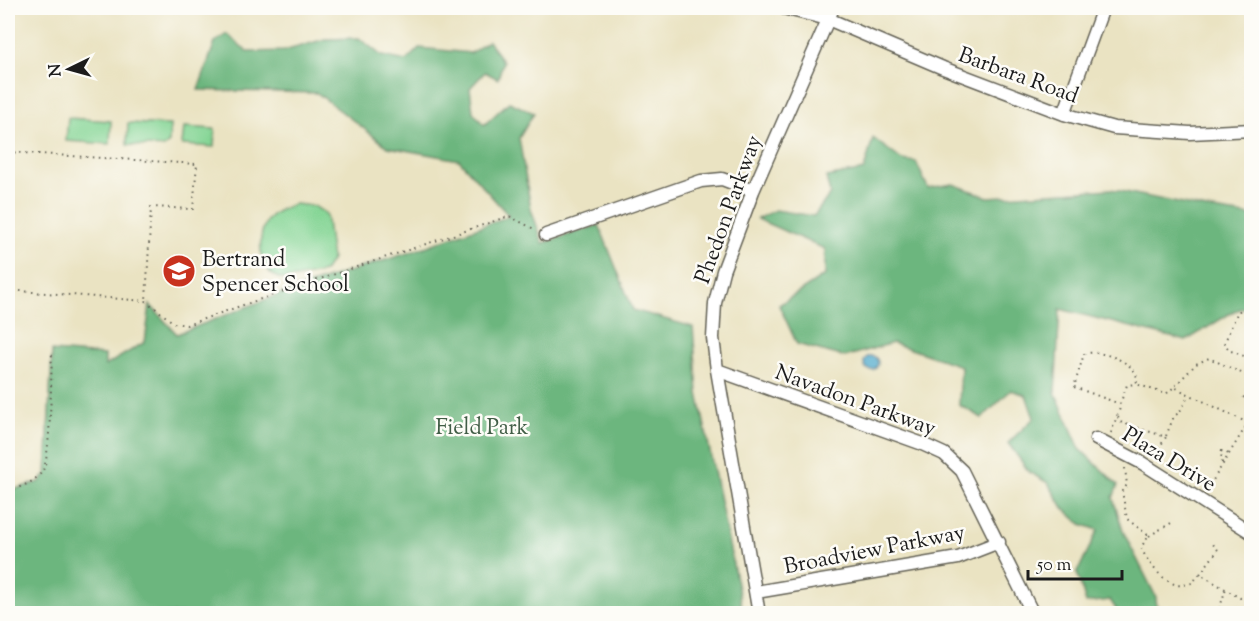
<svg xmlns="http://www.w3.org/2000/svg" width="1259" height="621" font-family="'Sorts Mill Goudy',serif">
	<rect width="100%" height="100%" fill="#fdfcf7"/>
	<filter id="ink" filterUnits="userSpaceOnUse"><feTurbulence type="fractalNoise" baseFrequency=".0167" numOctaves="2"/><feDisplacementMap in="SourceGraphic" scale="12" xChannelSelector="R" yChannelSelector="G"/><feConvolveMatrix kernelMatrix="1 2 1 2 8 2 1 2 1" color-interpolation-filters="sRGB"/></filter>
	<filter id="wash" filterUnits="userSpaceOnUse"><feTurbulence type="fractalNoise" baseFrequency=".008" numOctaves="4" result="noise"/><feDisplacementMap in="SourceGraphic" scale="24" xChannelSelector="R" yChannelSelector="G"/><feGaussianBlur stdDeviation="1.35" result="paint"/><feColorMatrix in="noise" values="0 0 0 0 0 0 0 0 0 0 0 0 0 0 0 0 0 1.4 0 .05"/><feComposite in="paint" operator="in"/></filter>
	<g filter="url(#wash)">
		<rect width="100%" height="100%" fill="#eae3c2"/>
		<!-- green -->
		<path fill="#85d595" stroke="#507858" stroke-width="1.5" d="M68,118l43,3 -1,23 -44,-3z
			M128,123l42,2 -1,18 -5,4 -37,-2z
			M184,127l31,2 -1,18 -32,-2z
			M295,204l19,2 12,8 6,45 -8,13c-12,2 -29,8 -41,7 -26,-4 -28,-47 -13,-62 7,-7 15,-10 25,-13z"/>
		<!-- forest -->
		<path fill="#6cb67e" stroke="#44694d" stroke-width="1.5" d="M227,34l21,18 36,-1 41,-12 34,-1 23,18 24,5 13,-13 52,5 17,-12 15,21 -5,17 -13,-7 -15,16 3,24 11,13 25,-23 25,11 -15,25 12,71 12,34 56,-18 34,85 60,17 5,66 45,220 -735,1v-123l31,-9 7,-8 6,-123 53,4v11l40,-24 5,-37 27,29 111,-43 126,-40 95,-35 -50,-56 -71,-13 -71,-54 -119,-3 17,-48z
			M873,138l29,22 14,2 12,26 25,-4 35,13 123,-8 96,20 44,7v90l-17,5 -48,30 -126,-32 -5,83 25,57 38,36 -5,13 10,33 33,66 1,16h-42l1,-4 -6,-9 -24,3 -9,-30 21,-43 -17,-6 -17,-15 -16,-26 -19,-11 -21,-29 26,-25 -8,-23 -15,-5 -29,28 -23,-13 2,-39 -68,-23 -48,14 -48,-13 -18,-39 46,-30v-26l-68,-30 18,-9 39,6 16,-22 -4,-17 38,-7z"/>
		<!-- water -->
		<path fill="#4faacd" stroke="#366374" stroke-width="1.5" d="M864 363a7 7 0 1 1 14 0a7 7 0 1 1-14 0Z"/>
	</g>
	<g filter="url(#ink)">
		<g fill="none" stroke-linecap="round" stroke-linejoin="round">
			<defs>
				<path id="minor" d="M783,8l45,11 115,49 121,46 50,14 76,5 62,-3
					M1064,114l39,-106
					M546,235l155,-54 21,-2 31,12
					M717,370l203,73 24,11 18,17 71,143
					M1096,439l46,24 110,70
					M756,592l202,-34 41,-16
					M759,614l-42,-244 -4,-32 2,-35 8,-32 30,-80 80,-183"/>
			</defs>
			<!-- minor casing -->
			<use href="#minor" stroke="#646256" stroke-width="15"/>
			<!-- path -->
			<path stroke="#646256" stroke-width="2" stroke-dasharray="1.5 4.5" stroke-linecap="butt" d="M8,152l189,12 -4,45 -42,-2 -5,94
				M8,290l138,11 28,22 13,2c107,-39 215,-72 322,-109l27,14
				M1252,309l-14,2 -14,33 7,7 21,8
				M1252,378l-43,-20 -13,6 -22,23 78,38
				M1243,397l9,4
				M1120,404l7,-19 9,-1
				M1118,417l2,5 46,15 -12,19
				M1111,433l9,-25v-4l-46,-17 10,-33c15,-6 60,10 52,30l30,10 8,-7
				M1166,436l8,-20 5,-3 10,-18
				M1222,463l-1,-12 8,3
				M1125,468l2,17 -5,6 5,28 22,17 -8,11c5,14 21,34 36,38 4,1 11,-1 15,-2l8,-9 40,24 12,-2
				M1207,490l41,-67
				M8,491c13,-4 28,-9 35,-21 8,-15 8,-97 9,-119
				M1149,536l22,-13
				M1200,574l18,-24 -6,-7
				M1218,614l8,-26"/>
			<!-- minor -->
			<use href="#minor" stroke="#fff" stroke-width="12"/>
		</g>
	</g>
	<!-- icons -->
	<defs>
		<symbol id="school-disc" viewBox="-11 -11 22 22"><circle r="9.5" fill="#c8321e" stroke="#fdfcf7"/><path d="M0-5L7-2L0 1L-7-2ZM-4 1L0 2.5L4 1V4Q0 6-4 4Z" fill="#fff"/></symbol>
	</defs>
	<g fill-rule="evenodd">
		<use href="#school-disc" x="160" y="252" width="38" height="38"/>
	</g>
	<g text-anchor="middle" stroke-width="5" stroke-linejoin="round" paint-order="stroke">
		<!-- street labels -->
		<g font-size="22" fill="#1c1c1c" stroke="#fdfcf7">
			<text transform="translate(1019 74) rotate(20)" y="8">Barbara Road</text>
			<text transform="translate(727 209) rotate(-70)" y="8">Phedon Parkway</text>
			<text transform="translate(856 399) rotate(20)" y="8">Navadon Parkway</text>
			<text transform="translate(1170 458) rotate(31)" y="8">Plaza Drive</text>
			<text transform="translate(874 548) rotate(-11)" y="8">Broadview Parkway</text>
		</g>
		<!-- poi labels -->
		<g font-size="22" fill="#1c1c1c" stroke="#fdfcf7" text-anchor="start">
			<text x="202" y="266">Bertrand<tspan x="202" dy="25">Spencer School</tspan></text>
		</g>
		<!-- park labels -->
		<g font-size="22" fill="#415d46" stroke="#fdfcf7">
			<text x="482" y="434">Field Park</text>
		</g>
	</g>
	<!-- margin -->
	<rect width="1259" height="621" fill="none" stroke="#fdfcf7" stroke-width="30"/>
	<!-- north arrow -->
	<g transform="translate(69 69) rotate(265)" stroke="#fdfcf7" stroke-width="4.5" paint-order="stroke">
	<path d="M0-4.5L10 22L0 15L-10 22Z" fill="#1c1c1c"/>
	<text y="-9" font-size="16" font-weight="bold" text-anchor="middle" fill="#1c1c1c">N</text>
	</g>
	<!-- scale -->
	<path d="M1028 570v9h94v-9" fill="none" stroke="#1c1c1c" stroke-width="3"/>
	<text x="1037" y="570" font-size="18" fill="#1c1c1c" stroke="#fdfcf7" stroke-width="4.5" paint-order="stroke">50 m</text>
</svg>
